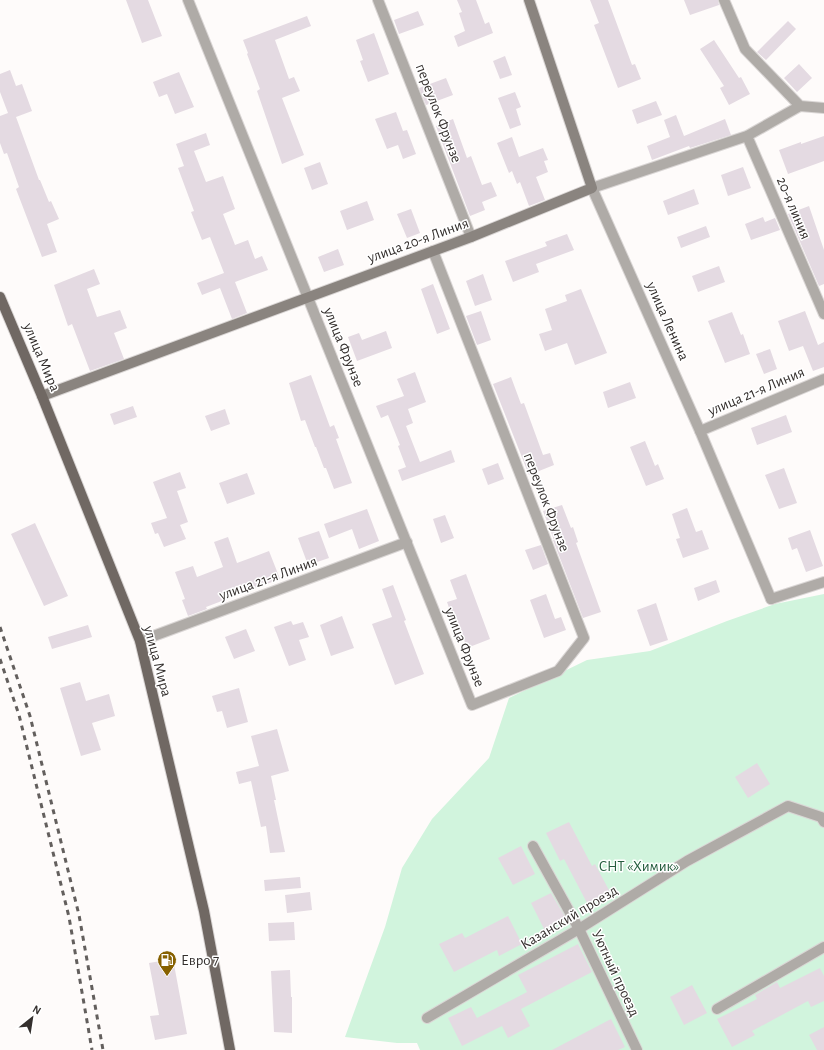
<svg xmlns="http://www.w3.org/2000/svg" width="824" height="1050" font-family="'Alegreya Sans',sans-serif">
	<rect width="100%" height="100%" fill="#fefbfa"/>
	<!-- green -->
	<path fill="#d1f4dd" d="M824,594v456h-404l-3,-7h-20l-52,-6 40,-110 17,-59 30,-49 57,-61 20,-60 78,-38 63,-9 77,-30 48,-17z"/>
	<!-- building -->
	<path fill="#e4dae2" d="M126,0h22l14,36 -20,7z
		M457,0h19l9,24 4,-2 4,11 -35,14 -4,-11 11,-5 -6,-18 3,-1z
		M590,0h18l24,65 3,-1 6,15 -23,9 -24,-63 5,-2z
		M684,0h34l1,5 -29,10z
		M418,11l6,14 -25,9 -5,-14z
		M307,16l4,10 -36,14 14,39 5,-2 6,14 -18,7 22,57 -22,9 -25,-73 3,-2 -13,-35 1,-1 -5,-13z
		M788,21l8,8 -30,31 -9,-8z
		M374,33l15,41 -21,8 -8,-21 3,-1 -7,-20z
		M714,40l25,38 2,-1 9,17 -21,11 -9,-17 4,-2 -24,-37z
		M505,56l7,19 -12,4 -7,-18z
		M799,64l13,14 -15,14 -13,-14z
		M10,70l6,16 6,-2 10,27 -16,6 23,63h1l9,22 2,-1 8,18 -12,5 10,28 -15,5 -26,-68 3,-2 -12,-34 -3,1 -4,-11v-27l8,-3 -8,-21v-18z
		M179,72l15,35 -19,7 -8,-20 -8,3 -6,-15z
		M446,78l7,17 -27,10 -7,-17z
		M515,92l6,15 -5,2 5,16 -11,4 -12,-31z
		M656,101l6,14 -25,9 -5,-14z
		M396,112l7,19 4,-1 9,24 -13,5 -5,-14 -11,4 -12,-30z
		M676,115l8,21 41,-17 6,16 -41,13 -1,-2 -37,14 -5,-14 23,-9 -6,-17z
		M453,119l14,39 4,-2 11,29 9,-3 6,14 -15,6 3,8 -15,6 -34,-90z
		M206,133l4,12 -16,6 12,31 17,-6 12,33 -12,5 12,31 13,-5 7,19 7,-3 6,14 -33,12 12,31 -15,6 -12,-31 -18,7 -5,-12 27,-10 -14,-36 -8,3 -11,-28 3,-1 -16,-43 6,-2 -8,-22z
		M824,136v25l-36,13 -9,-24 22,-8v2z
		M512,137l7,20 24,-9 5,12 -4,1 4,11 -12,5 9,23 -16,6 -9,-24 -3,2 -5,-13 -3,2 -12,-30z
		M320,162l8,22 -16,6 -8,-22z
		M743,167l8,21 -23,8 -7,-21z
		M694,189l5,15 -31,11 -5,-14z
		M367,201l7,19 -27,10 -7,-19z
		M809,206l15,44v34l-5,2 -31,-72z
		M411,209l9,24 -13,5 -10,-24z
		M763,217l2,5 10,-4 5,12 -29,10 -6,-16z
		M706,226l4,11 -29,11 -4,-11z
		M567,234l7,16 -38,14 3,8 -26,10 -8,-21 42,-15 -2,-4z
		M338,249l6,16 -20,7 -6,-15z
		M719,266l6,16 -27,10 -6,-16z
		M94,269l6,15 -13,5 10,28 23,-7 7,18 -13,5 10,26 -34,12 -18,-47 -4,2 -14,-41z
		M483,274l9,26 -17,6 -9,-25z
		M433,284l17,45 -13,5 -16,-45z
		M581,289l26,64 -32,12 -8,-22 -22,8 -6,-17 13,-4 -7,-21 22,-8 -2,-6z
		M481,311l10,29 -14,5 -11,-29z
		M805,311l13,34 6,-3v25l-11,4 -10,-25 -14,5 -11,-30z
		M732,312l9,23 2,-1 7,20 -25,9 -17,-42z
		M386,331l6,17 -35,13 -9,-24 11,-4 3,7z
		M770,349l7,20 -13,5 -8,-20z
		M415,372l11,30 -18,7 5,14 -7,3 14,36 31,-12 4,12 -53,19 -4,-11 8,-3 -8,-21 2,-1 -12,-30 -7,3 -5,-12 28,-10 -7,-17z
		M311,375l19,52 4,-2 5,13 -3,1 16,44 -18,6 -8,-21h-2l-8,-21h-1l-10,-27 -4,1 -12,-38z
		M511,377l10,27 3,-1 19,52 7,-2 4,12 -25,10 -36,-91z
		M630,382l6,16 -28,10 -5,-16z
		M133,406l4,11 -23,8 -4,-11z
		M225,409l5,15 -19,7 -6,-15z
		M786,415l6,17 -35,13 -6,-17z
		M645,441l10,25 3,-2 6,15 -18,7 -16,-39z
		M498,463l6,16 -16,6 -6,-16z
		M784,468l13,35 -18,6 -14,-34z
		M180,472l6,16 -9,3 11,31 -8,3 6,14 -22,8 -6,-14 -3,1 -4,-11 16,-5 -14,-36z
		M247,473l8,21 -28,10 -8,-21z
		M562,505l9,23 2,-1 5,15 -2,1 25,69 -18,6 -30,-78h1l-11,-29z
		M687,508l9,24 6,-2 7,19 -26,9 -7,-19 4,-1 -8,-24z
		M367,509l12,32 -20,8 -7,-20 -23,9 -5,-14z
		M445,515l9,23 -13,5 -8,-24z
		M35,523l33,73 -24,10 -33,-72z
		M810,530l13,36 -17,6 -9,-24 -5,2 -4,-12z
		M319,531l10,27 -21,7 -10,-27z
		M228,537l9,26 32,-12 11,28 -74,28 1,2 -19,7 -6,-16 3,-1 -10,-27 18,-6 4,11 26,-10 -9,-25z
		M541,545l7,19 -15,6 -8,-20z
		M466,574l24,65 -23,9 -10,-27 -3,1 -7,-20 10,-3 -7,-19z
		M716,580l4,12 -22,9 -4,-13z
		M393,585l13,35 -2,1 20,53 -29,11 -23,-61 20,-7 -10,-28z
		M546,594l9,25 6,-2 5,13 -22,8 -14,-38z
		M656,603l12,37 -18,6 -13,-36z
		M342,616l12,32 -23,8 -11,-31z
		M291,621l2,4 10,-3 6,15 -10,3 7,20 -17,6 -15,-39z
		M88,625l4,12 -40,12 -4,-12z
		M246,629l9,22 -21,8 -9,-22z
		M80,682l6,19 23,-7 6,22 -23,7 9,27 -20,6 -21,-68z
		M239,688l9,34 -21,6 -5,-17 -5,1 -5,-16z
		M277,729l12,42 -18,5 5,24h-2l11,52 -15,1 -4,-27 -5,1 -10,-46 -12,3 -3,-12 23,-6 -8,-30z
		M757,763l13,21 -22,14 -13,-21z
		M569,822l23,44 3,-2 15,28 -23,11 -23,-44 -4,2 -14,-28z
		M521,846l14,28 -22,11 -15,-27z
		M300,877l1,11 -36,3 -1,-11z
		M310,892l2,18 -25,3 -2,-18z
		M551,893l16,27 -22,11 -14,-28z
		M508,916l14,28 -23,12 -2,-6 -43,22 -15,-28 23,-11 3,5z
		M294,922l1,18 -26,1 -1,-18z
		M578,944l14,28 -71,37 9,17 -22,12 -6,-12 -40,20 -14,-28 23,-11 6,11 50,-26 -9,-17z
		M173,959l14,75 -32,6 -5,-24 9,-1 -10,-52z
		M820,968l4,8v25l-13,6 -3,-6 -56,30 3,4 -23,12 -15,-28 40,-20 -2,-4 22,-13 3,6z
		M290,970l1,27h1v36l-18,-1 -3,-61z
		M692,985l15,28 -23,12 -14,-28z
		M611,1019l14,28 -7,3h-66z
		M824,1027v23h-7l-8,-15z"/>
	<g fill="none" stroke-linecap="round" stroke-linejoin="round">
		<defs>
			<path id="minor" d="M188,0l284,705 86,-34 26,-33 -151,-387
				M378,0l93,237
				M724,0l21,49 55,57 24,2
				M747,136l77,178
				M592,188l155,-52 53,-30
				M700,431l124,-52
				M771,599l53,-17
				M140,641l267,-99
				M533,846l46,83 58,121
				M717,1009l107,-62
				M427,1018l152,-89 108,-68 101,-55 33,11 3,5"/>
			<path id="tertiary" d="M592,188l108,243 71,168"/>
			<path id="secondary" d="M42,396l429,-159 121,-49 -63,-188"/>
			<path id="primary" d="M0,297l42,99 98,245 64,270 26,139"/>
		</defs>
		<!-- minor casing -->
		<use href="#minor" stroke="#dad6d5" stroke-width="12"/>
		<!-- tertiary casing -->
		<use href="#tertiary" stroke="#dad6d5" stroke-width="12"/>
		<!-- secondary casing -->
		<use href="#secondary" stroke="#dad6d5" stroke-width="12"/>
		<!-- primary casing -->
		<use href="#primary" stroke="#dad6d5" stroke-width="12"/>
		<!-- minor -->
		<use href="#minor" stroke="#afaba7" stroke-width="10"/>
		<!-- tertiary -->
		<use href="#tertiary" stroke="#afaba7" stroke-width="10"/>
		<!-- secondary -->
		<use href="#secondary" stroke="#8a847f" stroke-width="10"/>
		<!-- primary -->
		<use href="#primary" stroke="#706863" stroke-width="10"/>
		<!-- rail -->
		<path stroke="#635f5d" stroke-width="3" stroke-dasharray="5 5" stroke-linecap="butt" d="M0,627l30,89 49,199 24,135
			M0,659l19,56 50,202 23,133"/>
	</g>
	<!-- icons -->
	<defs>
		<symbol id="fuel-pin" viewBox="-11 -11 22 30"><path d="M0 17L-7.5 6A9.5 9.5 0 1 1 7.5 6Z" fill="#876100" stroke="#fff"/><path d="M-5.5-6h7V0h2V4h1.3V-2.5L3-4.5l.8-.8L6-3V5H2.5V1h-1V6h-7ZM-4.2-4.7v3.2H.2V-4.7Z" fill="#fff"/></symbol>
	</defs>
	<g fill-rule="evenodd">
		<use href="#fuel-pin" x="156" y="949" width="22" height="30"/>
	</g>
	<g text-anchor="middle" stroke-width="3" stroke-linejoin="round" paint-order="stroke">
		<!-- street labels -->
		<g font-size="15" fill="#342f2d" stroke="#fff">
			<text transform="translate(439 113) rotate(69)" y="5">переулок Фрунзе</text>
			<text transform="translate(794 208) rotate(67)" y="5">20-я линия</text>
			<text transform="translate(418 240) rotate(-20)" y="5">улица 20-я Линия</text>
			<text transform="translate(668 321) rotate(66)" y="5">улица Ленина</text>
			<text transform="translate(344 347) rotate(68)" y="5">улица Фрунзе</text>
			<text transform="translate(42 357) rotate(67)" y="5">улица Мира</text>
			<text transform="translate(756 391) rotate(-23)" y="5">улица 21-я Линия</text>
			<text transform="translate(547 502) rotate(69)" y="5">переулок Фрунзе</text>
			<text transform="translate(268 578) rotate(-20)" y="5">улица 21-я Линия</text>
			<text transform="translate(465 647) rotate(68)" y="5">улица Фрунзе</text>
			<text transform="translate(158 661) rotate(75)" y="5">улица Мира</text>
			<text transform="translate(569 917) rotate(-31)" y="5">Казанский проезд</text>
			<text transform="translate(616 973) rotate(65)" y="5">Уютный проезд</text>
		</g>
		<!-- park labels -->
		<g font-size="15" fill="#245d3d" stroke="#fff">
			<text x="639" y="871">СНТ «Химик»</text>
		</g>
		<!-- poi labels -->
		<g font-size="15" fill="#342f2d" stroke="#fff" text-anchor="start">
			<text x="181" y="965">Евро 7</text>
		</g>
	</g>
	<!-- north arrow -->
	<g transform="translate(32 1018) rotate(30)" stroke="#ffffff" stroke-width="3" paint-order="stroke">
	<path d="M0-3L7 15L0 10L-7 15Z" fill="#342f2d"/>
	<text y="-6" font-size="11" font-weight="bold" text-anchor="middle" fill="#342f2d">N</text>
	</g>
</svg>
